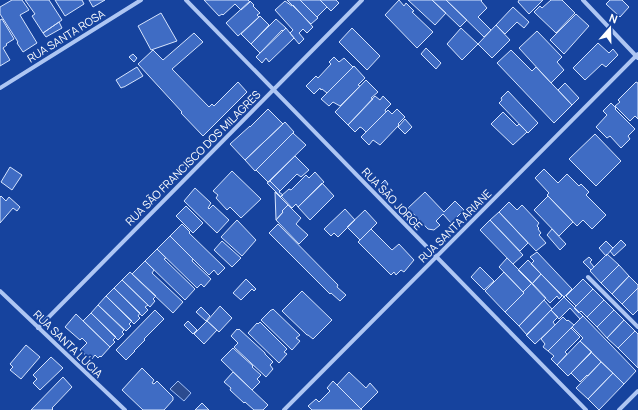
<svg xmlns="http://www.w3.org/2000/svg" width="638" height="410" font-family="Manrope,sans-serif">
	<rect width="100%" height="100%" fill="#16439e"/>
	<!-- water -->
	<path fill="#2b4b8f" stroke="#a1bff5" d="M178,381l13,12 -7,8 -14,-12z"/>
	<!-- building -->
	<path fill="#3f6cc4" stroke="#d6e4fd" d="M12,0h10l7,10 -9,5 17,28 -14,9 -6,-9 1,-1 -18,-28v-7z
		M25,0h24l13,20 -19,13 -11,-17 3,-2z
		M55,0h27l2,4 -19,12z
		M89,0h16l-12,7z
		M204,0h44l2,2 -9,8 -6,-6 -12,11 -1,-1 -3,2z
		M287,0h13l18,18 -7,6z
		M300,0h20l7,7 -10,10z
		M320,0h16l3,3 -8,8z
		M399,0l5,6 2,-3 8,8 -2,1 21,20 -16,16 -32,-33z
		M408,0h24l14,13 -11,12z
		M432,0h14l21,20 -7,7z
		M446,0h36l-1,1 6,7 -9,9 13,13 -7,7z
		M519,0h24l-14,14 -11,-12z
		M551,0h11l13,13 -19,20 -22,-21 6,-6 2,2z
		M610,0h12l7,7 -9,10 -14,-13z
		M250,1l4,4 -1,1 7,7 -3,2 2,2 -21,19 -12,-13z
		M285,1l7,5 1,-1 20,22 -6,6 -4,-4 -4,4 5,6 -5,5 -9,-11 3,-3 -18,-20z
		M513,7l16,15 -5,6 -7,-6 -12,12 -9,-9z
		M161,13l16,28 -26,9 -13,-24z
		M576,14l13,12 -25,28 -14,-14z
		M260,16l9,9 -18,19 -10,-10z
		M2,19l12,20 -8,5 1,1 -4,3 7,12 -10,6v-46z
		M276,19l10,9 -3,3 -1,-1 -22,23 -9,-9z
		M59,22l3,6 -16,9 -3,-4z
		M496,25l14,15 -18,18 -14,-14z
		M286,28l8,10 -25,24 -3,-4 -4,5 -6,-6z
		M352,28l28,28 -13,14 -28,-28z
		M461,28l17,16 -16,16 -15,-16z
		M537,31l25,26 -5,5 7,8 -13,13 -32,-35z
		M194,33l9,9 -31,27 37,38 3,-3 2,2 24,-24 9,10 -44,44 -22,-23 1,-1 -44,-48 15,-14 10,10z
		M598,43l11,10 4,-4 5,6 -12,12 -4,-3 -17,16 -12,-12z
		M426,48l15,15 -5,6 -15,-15z
		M511,50l21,21 4,-4 36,38 -18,18 -57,-60z
		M133,54l4,4 -3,4 -5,-5z
		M334,57l5,5 5,-4 9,9 -26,26 -5,-4 -1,1 -1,-2 -6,6 -8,-8 10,-10 2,2 13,-14 -2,-2z
		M354,66l11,12 -7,7 2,1 -20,20 -7,-4 -4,4 -8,-7z
		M137,67l6,9 -19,11h-1l-2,1 -5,-8z
		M366,80l12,12 -7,6 2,1 -25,26 -13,-13z
		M636,82l2,1v36l-3,-3 -5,5 -15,-15 5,-4 -2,-2z
		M565,83l14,15 -7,7 -14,-15z
		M508,91l30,32 -10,10 -29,-30 3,-3 -1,-2z
		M375,96l5,4 3,-4 8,8 -6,6 1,2 -20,20 -4,-4 -2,-1 -5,5 -7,-7z
		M611,103l5,5 -1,1 20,20 -7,7 2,3 -9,9 -11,-12 -3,2 -11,-11 11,-12 -4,-4z
		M268,109l15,15 -38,36 -15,-16 20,-18v1z
		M397,109l8,8 -7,7 1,1 -19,20 -7,-5 -4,5 -8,-8 27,-27 4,4z
		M503,112l14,14 2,-2 8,8 -14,13 -22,-21z
		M405,119l7,8 -7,7 -7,-7z
		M285,122l9,10 -39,39 -10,-11z
		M293,133l13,12 -38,37 -12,-12z
		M595,134l26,27 -25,25 -27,-27z
		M295,156l14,14 -8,7 -4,-3 -17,17 -10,-10z
		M10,167l12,8 -10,15 -11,-8z
		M544,169l14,14 9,-9 12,12 2,-2 8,8 -3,3 20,20 -14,14 -9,-9 -6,6 -29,-30 -1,-1 2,-2 -14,-15z
		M232,171l29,28 -20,19 -11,-11 -3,3 -11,-12 2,-3 -5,-4z
		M315,172l9,10 -26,25 -2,-3 -4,4 -11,-12 8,-7 2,1 15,-15 3,3z
		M385,180l3,4 -3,4 -4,-4z
		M270,181l10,10 -1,1 4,3 -2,2 -14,-14z
		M322,183l12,13 -24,24 -12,-13z
		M195,188l16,15 -3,5 1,1 4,-4 16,15 -12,13 -33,-32z
		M275,192l13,13 -6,6 1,1 -7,8z
		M425,192l19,20 11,-11 9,9 -13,13 -8,-9 -7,7 4,4 -6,5 -6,-1 -20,-21z
		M1,196l5,5 3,-4 11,10 -3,4 -4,-3 -13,15v-26z
		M548,196l25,26 -14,14 -25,-26z
		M509,202l8,8 5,-5 17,18 -2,3 2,2 -1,1 3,4 -2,2 7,8 -10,8 -37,-39z
		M288,205l13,13 -5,6 12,11 -9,9 -23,-24 7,-8 -1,-1z
		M186,206l17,17 -10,10 -17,-17z
		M345,209l10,11 -17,17 -4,-4 -3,3 -7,-7z
		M365,210l12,13 -17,17 -13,-13z
		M499,212l29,31 -8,8 -30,-31z
		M237,220l19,20 -14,16 -21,-19z
		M490,220l33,35 -10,9 -33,-34z
		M182,224l8,8 -1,1 36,35 -7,7 -4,-5 -5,5 -39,-39z
		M278,224l60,61 -1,2 9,8 -6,6 -9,-8 -1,1 -61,-61z
		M371,229l21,21 7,-6 15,16 -10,12 -3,-2 -5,5 -2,-3 -3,3 -33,-33z
		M552,229l14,15 -6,6 -13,-15z
		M170,236l23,23 -1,2 19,18 -7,8 -3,-3 -4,4 -40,-39z
		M621,240l5,5 -12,11 -4,-5z
		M222,241l19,17 -9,9 -18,-17z
		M606,241l7,7 -7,8 -7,-8z
		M157,249l9,9 -2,1 31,30 -10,11 -40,-39z
		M537,252l35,37 -8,8 -33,-33 3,-3 -4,-4z
		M607,254l12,11 -18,18 -11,-12z
		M589,257l3,3 -2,2 4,5 -3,3 -8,-8z
		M507,258l25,25 -9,9 -24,-25z
		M528,260l13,14 -9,10 -14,-14z
		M145,261l9,9 -2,3 31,29 -10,11 -41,-39z
		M619,265l10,11 -17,18 -11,-11z
		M480,267l14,14 -10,9 -13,-13z
		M130,272l26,24 -3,3 2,2 -5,6 -28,-27z
		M504,272l20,21 -19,19 -20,-21z
		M541,274l21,22 -3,3 -2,-3 -7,7 -18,-19z
		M629,276l9,9v3l-16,16 -10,-10z
		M246,279l10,10 -2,2 -2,-2 -11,11 -8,-7z
		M583,279l10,10 -17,17 -10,-10z
		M122,280l26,25 -3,2 3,3 -6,6 -28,-28z
		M532,283l14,15 -27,28 -14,-14 19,-19 -1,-1z
		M114,288l26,25 -2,3 2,2 -6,6 -28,-28z
		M638,288v22l-5,5 -11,-11z
		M593,289l11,11 -17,17 -6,-6 -2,2 -5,-5z
		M302,291l30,29 -19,19 -5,-4h-1l-25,-24z
		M106,296l26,25 -3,3 2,2 -5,5 -28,-26z
		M564,297l19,19 -3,3 -10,-11 -11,11 -8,-9z
		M544,300l8,9 -25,26 -8,-9z
		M604,300l10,10 -17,17 -10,-10z
		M98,305l26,25 -2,2 2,2 -6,6 -27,-27z
		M220,306l12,12 -13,14 -12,-11z
		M201,307l9,9 -4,5 -10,-9z
		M273,309l27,26 -4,3 4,3 -8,9 -31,-30 10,-10h1z
		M155,310l9,9 -20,20 1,1 -11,11h1l-9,9 -10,-10z
		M551,310l7,7 -5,5 2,3 -20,19 -9,-9z
		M614,310l10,10 -17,18 -10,-11z
		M91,313l25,24 -3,3 2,2 -5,5 -27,-26z
		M76,314l34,33 -9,10 -1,-1 -2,2 -3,-3 -4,5 -11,-10 7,-7 -5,-5 -2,2 -15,-13z
		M583,316l53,55 -12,13 -44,-43 3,-3 -11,-11z
		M563,317l4,4 1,-1 6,5 -26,26 -5,-4 2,-3 -4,-5z
		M624,320l11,11 -17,17 -11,-10z
		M188,321l9,9 -4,4 -9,-9z
		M207,321l10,9 -13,14 -10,-10z
		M260,322l27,27 -3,3 3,2 -8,9 -31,-30 9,-10 1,1z
		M571,328l9,9 -15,15 2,2 -10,11 -6,-6 3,-3 -6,-5z
		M237,329l1,1 1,-1 26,24v1l8,8 -3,3 3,4 -7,8 -32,-30 4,-4 -7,-7z
		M635,331l3,3v34l-20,-20z
		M580,341l12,11 -24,24 -11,-11z
		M26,345l14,12 -19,22 -11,-9 3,-3 -3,-3z
		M233,348l20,18 -1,1 9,8 -4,4 3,3 -8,8 -31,-30z
		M591,352l10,10 -13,14 -1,-1 -7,7 -9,-9z
		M51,357l12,11 -23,22 -7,-7 4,-4 -4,-4z
		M601,362l12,11 -25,26 -12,-11z
		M142,368l12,12 -2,3 2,1 3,-3 16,16v3l-9,10h-21l-21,-20z
		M233,372l35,33 -5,5h-9l-9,-8 -1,1 -14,-13 1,-2 -7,-6z
		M349,372l17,16 4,-5 8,9 -17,17 -24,-24z
		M613,373l11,11 -25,26 -11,-11z
		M63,377l9,10 -20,21 1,1 -1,1h-21z
		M333,381l29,29h-50l-4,-4 8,-7 3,3 11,-11 -3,-3z
		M202,403l7,7h-14z"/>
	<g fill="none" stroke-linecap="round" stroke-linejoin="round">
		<!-- minor -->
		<path stroke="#aec6f3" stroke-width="4" d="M186,0l400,410
			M583,0l55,58
			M0,88l141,-88
			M588,277l50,50
			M0,291l125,119
			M38,328l324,-328
			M284,410l354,-356
			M619,410l19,-19"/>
	</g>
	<g text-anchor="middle" stroke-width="4" stroke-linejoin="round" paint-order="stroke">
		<!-- street labels -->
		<g font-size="11" fill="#fff" stroke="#16439e">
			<text transform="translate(66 36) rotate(-32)" y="4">RUA SANTA ROSA</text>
			<text transform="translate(193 158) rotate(-45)" y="4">RUA SÃO FRANCISCO DOS MILAGRES</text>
			<text transform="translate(392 199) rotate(46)" y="4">RUA SÃO JORGE</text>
			<text transform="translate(455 226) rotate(-45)" y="4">RUA SANTA ARIANE</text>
			<text transform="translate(68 344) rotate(44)" y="4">RUA SANTA LÚCIA</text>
		</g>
	</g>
	<!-- north arrow -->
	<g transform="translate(610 28) rotate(20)" stroke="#16439e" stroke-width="3" paint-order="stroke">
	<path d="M0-3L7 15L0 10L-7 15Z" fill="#ffffff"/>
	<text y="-6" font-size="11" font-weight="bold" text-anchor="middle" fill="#ffffff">N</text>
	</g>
</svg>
